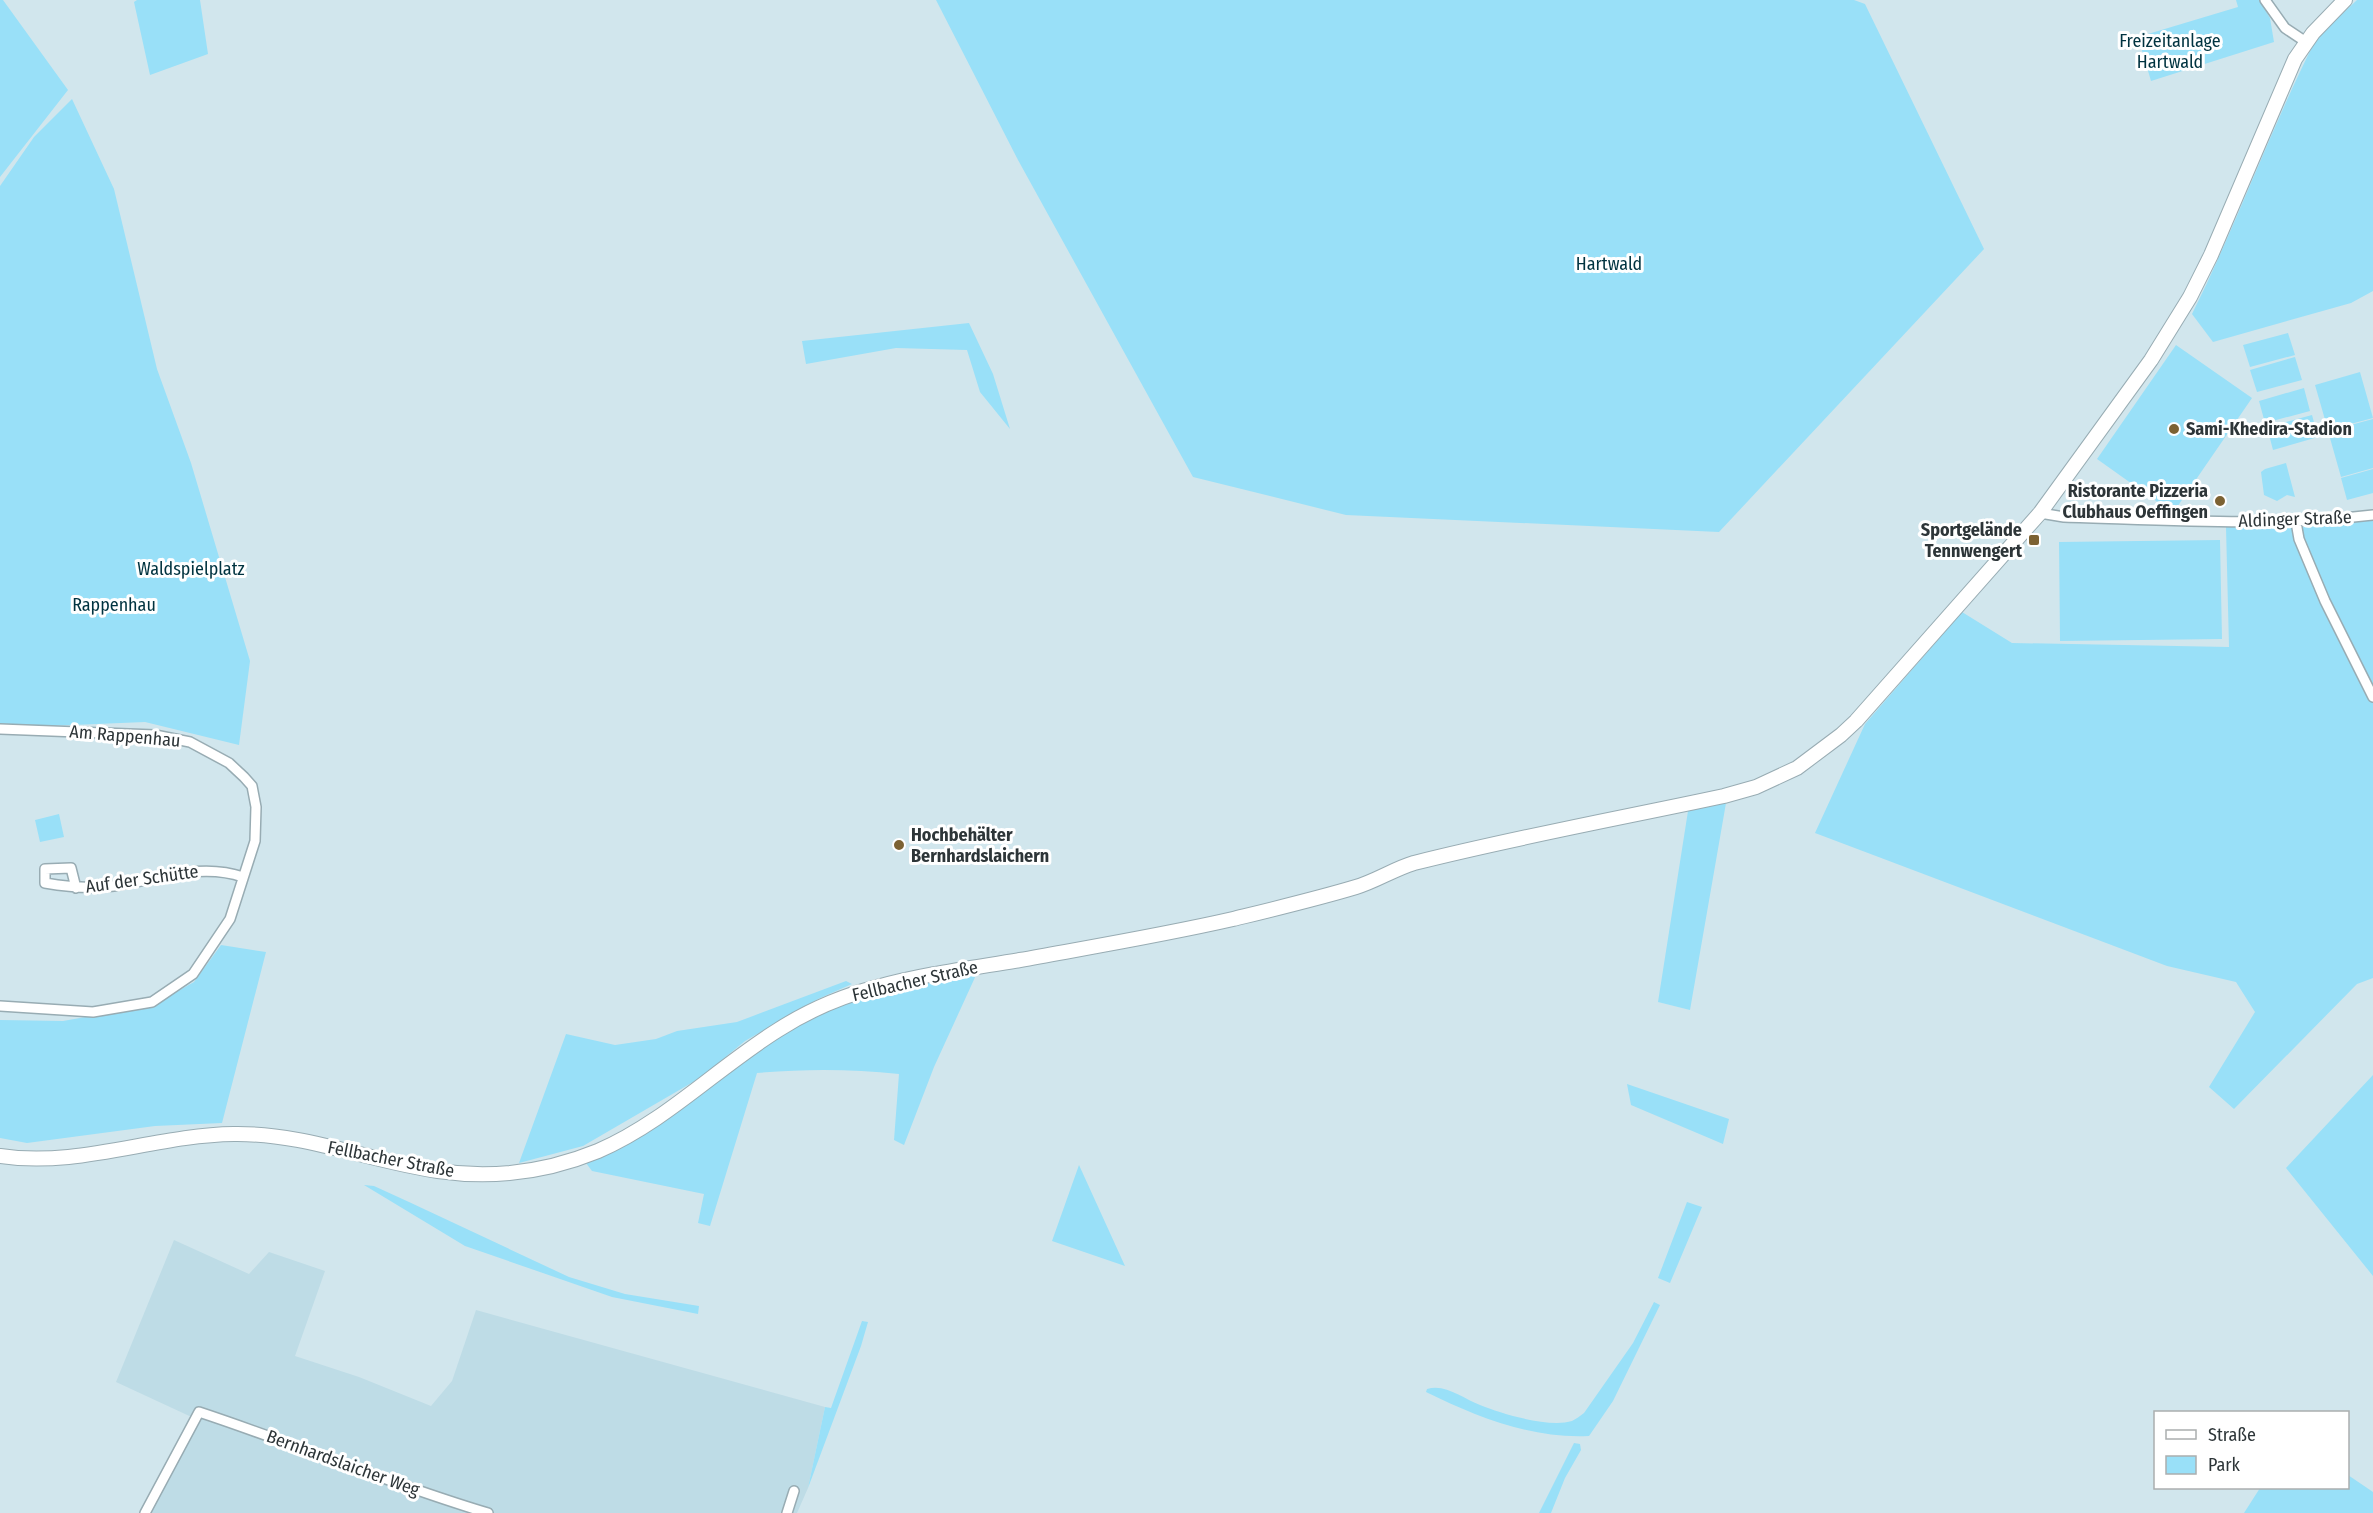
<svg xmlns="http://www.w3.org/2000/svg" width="2373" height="1513" font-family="'Fira Sans Condensed',sans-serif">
	<rect width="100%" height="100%" fill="#d1e6ed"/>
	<!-- built -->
	<path fill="#bedce6" d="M174,1240l75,34 20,-22 56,19 -30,85 64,21 72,29 21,-25 24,-71 349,97 -17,81 -11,25h-647l48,-93 -82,-38z"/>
	<!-- green -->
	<path fill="#99e0f8" d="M0,0h3l65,90 -68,87z
		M137,0h63l8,54 -58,21 -16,-73z
		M936,0h918l11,4 119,245 -265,283 -373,-17 -153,-38 -175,-317z
		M2236,0h23l11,18 4,24 -123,39 -13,-44 100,-30z
		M2357,0h16v291l-22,12 -138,39 -21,-28c44,-88 77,-181 121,-269l7,-10z
		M72,99l42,90 43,180 34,94 59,198 -11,84 -94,-23 -145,6v-542l34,-49z
		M969,323l24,51 17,55 -30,-37 -13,-42 -71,-2 -90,16 -4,-23z
		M2288,333l7,22 -45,12 -7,-22z
		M2176,345l76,53 -79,115 -76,-54z
		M2295,357l7,23 -45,12 -7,-22z
		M2360,372l13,46 -45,12 -13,-45z
		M2304,388l6,23 -45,12 -6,-22z
		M2312,415l6,22 -45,13 -6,-23z
		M2373,419v49l-32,9 -13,-46z
		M2286,463l9,34 -8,-2 -10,6 -13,-6 -3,-23 4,-3z
		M2373,469v24l-26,7 -6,-22z
		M2373,520v458l-16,6 -123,125 -25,-22 46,-75 -19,-30 -69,-16 -352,-133 50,-109 97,-112 50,31 217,4 -3,-120h77z
		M2220,540l2,99 -162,2 -1,-99z
		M1726,803l-36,207 -32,-8 30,-191z
		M59,814l5,23 -24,5 -5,-22z
		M221,945l45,7 -44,171 -67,3 -128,17 -27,-5v-118l63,1 90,-16 41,-23z
		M977,973l-43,94 -30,78 -10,-5 5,-66c-48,-5 -94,-5 -142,-1l-47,153 -12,-3 6,-29 -112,-23 -6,-8 32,-16 52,-30 94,-72 70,-39 76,-21z
		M846,981l6,3 -34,15 -73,42 -45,37 -117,68 -64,17 47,-129 49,11 41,-6 21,-8 60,-9z
		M2373,1075v201l-87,-108z
		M1627,1084l102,35 -6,25 -92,-39z
		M1079,1165l46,101 -73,-25z
		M364,1185l10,1 35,16 160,75 56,17 74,12 -1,8 -86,-17 -147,-51z
		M1687,1202l15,5 -32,76 -12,-5z
		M1654,1302l6,3 -47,96 -24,35c-57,3 -112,-19 -163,-44l1,-3c18,-6 37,10 53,16 22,9 69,23 92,16 4,-2 8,-5 12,-8l49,-70z
		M862,1321l6,1 -7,24 -53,142 17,-81 6,1z
		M1574,1443l6,1 1,6 -16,28 -14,35h-12z
		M2348,1475l25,17v21h-129l16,-25h88z"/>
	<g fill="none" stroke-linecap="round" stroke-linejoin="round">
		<defs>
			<path id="minor" d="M2265,0l20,28 21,14
				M2040,513l24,4c103,3 206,10 309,-2
				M2296,522l3,17 26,62 48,96
				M0,729l155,6 35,7 39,21 15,14 8,9 4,21 -1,34 -25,78 -37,55 -41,28 -59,10 -93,-6
				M76,888l-5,-20 -26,1v14c23,4 46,6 69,3 43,-6 86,-24 129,-9
				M145,1513l54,-101c97,32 191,72 289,101
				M787,1513l7,-22"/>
			<path id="secondary" d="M0,1156c79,12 155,-21 234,-22 70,-1 135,27 204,37 55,8 109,1 160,-20 67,-29 119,-83 180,-121 31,-20 64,-34 99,-43 47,-13 95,-19 143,-27 71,-13 143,-25 213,-41 41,-10 83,-20 123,-32 20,-6 38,-18 58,-24 103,-26 207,-45 310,-67l32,-9 41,-19 44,-33 15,-14 184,-208 111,-153 39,-63 21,-42 84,-196 18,-26 32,-33"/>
		</defs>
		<!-- minor casing -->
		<use href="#minor" stroke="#98acb3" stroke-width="12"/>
		<!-- secondary casing -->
		<use href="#secondary" stroke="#98acb3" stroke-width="16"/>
		<!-- minor -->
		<use href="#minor" stroke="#fff" stroke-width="9"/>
		<!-- secondary -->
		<use href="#secondary" stroke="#fff" stroke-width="14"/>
	</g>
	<!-- markers -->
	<g fill="#7c6233" stroke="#fff" stroke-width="2">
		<circle cx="2174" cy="429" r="6"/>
		<circle cx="2220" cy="501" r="6"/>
		<rect x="2028" y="534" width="12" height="12" rx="3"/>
		<circle cx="899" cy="845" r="6"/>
	</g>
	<g text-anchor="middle" stroke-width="6" stroke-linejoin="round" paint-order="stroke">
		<!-- park labels -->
		<g font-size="18" fill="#003340" stroke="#fff">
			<text x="2170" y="47">Freizeitanlage<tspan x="2170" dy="21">Hartwald</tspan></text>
			<text x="1609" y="270">Hartwald</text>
			<text x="191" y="575">Waldspielplatz</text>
			<text x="114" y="611">Rappenhau</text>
		</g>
		<!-- poi labels -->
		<g font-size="18" font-weight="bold" fill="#2d3538" stroke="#fff" text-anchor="start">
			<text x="2186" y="435">Sami-Khedira-Stadion</text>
			<text x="2208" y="497" text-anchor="end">Ristorante Pizzeria<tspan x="2208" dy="21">Clubhaus Oeffingen</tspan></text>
			<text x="2022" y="536" text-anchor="end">Sportgelände<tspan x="2022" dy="21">Tennwengert</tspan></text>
			<text x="911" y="841">Hochbehälter<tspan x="911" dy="21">Bernhardslaichern</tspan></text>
		</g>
		<!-- street labels -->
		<g font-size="18" fill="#2d3538" stroke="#fff">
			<text transform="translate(2295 519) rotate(-2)" y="6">Aldinger Straße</text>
			<text transform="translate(125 736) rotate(5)" y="6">Am Rappenhau</text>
			<text transform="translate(142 879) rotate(-8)" y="6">Auf der Schütte</text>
			<text transform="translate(915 981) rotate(-13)" y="6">Fellbacher Straße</text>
			<text transform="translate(391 1159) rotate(11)" y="6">Fellbacher Straße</text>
			<text transform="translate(343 1463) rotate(20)" y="6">Bernhardslaicher Weg</text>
		</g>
	</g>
	<!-- legend -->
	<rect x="2154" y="1411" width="195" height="78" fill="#ffffff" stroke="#abaeaf" stroke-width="1.5"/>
	<rect x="2166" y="1430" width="30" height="9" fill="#ffffff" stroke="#abaeaf" stroke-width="1.5"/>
	<text x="2208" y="1441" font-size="18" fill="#2d3538">Straße</text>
	<rect x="2166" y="1456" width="30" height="18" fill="#99e0f8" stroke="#abaeaf" stroke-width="1.5"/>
	<text x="2208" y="1471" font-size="18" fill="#2d3538">Park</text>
</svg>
